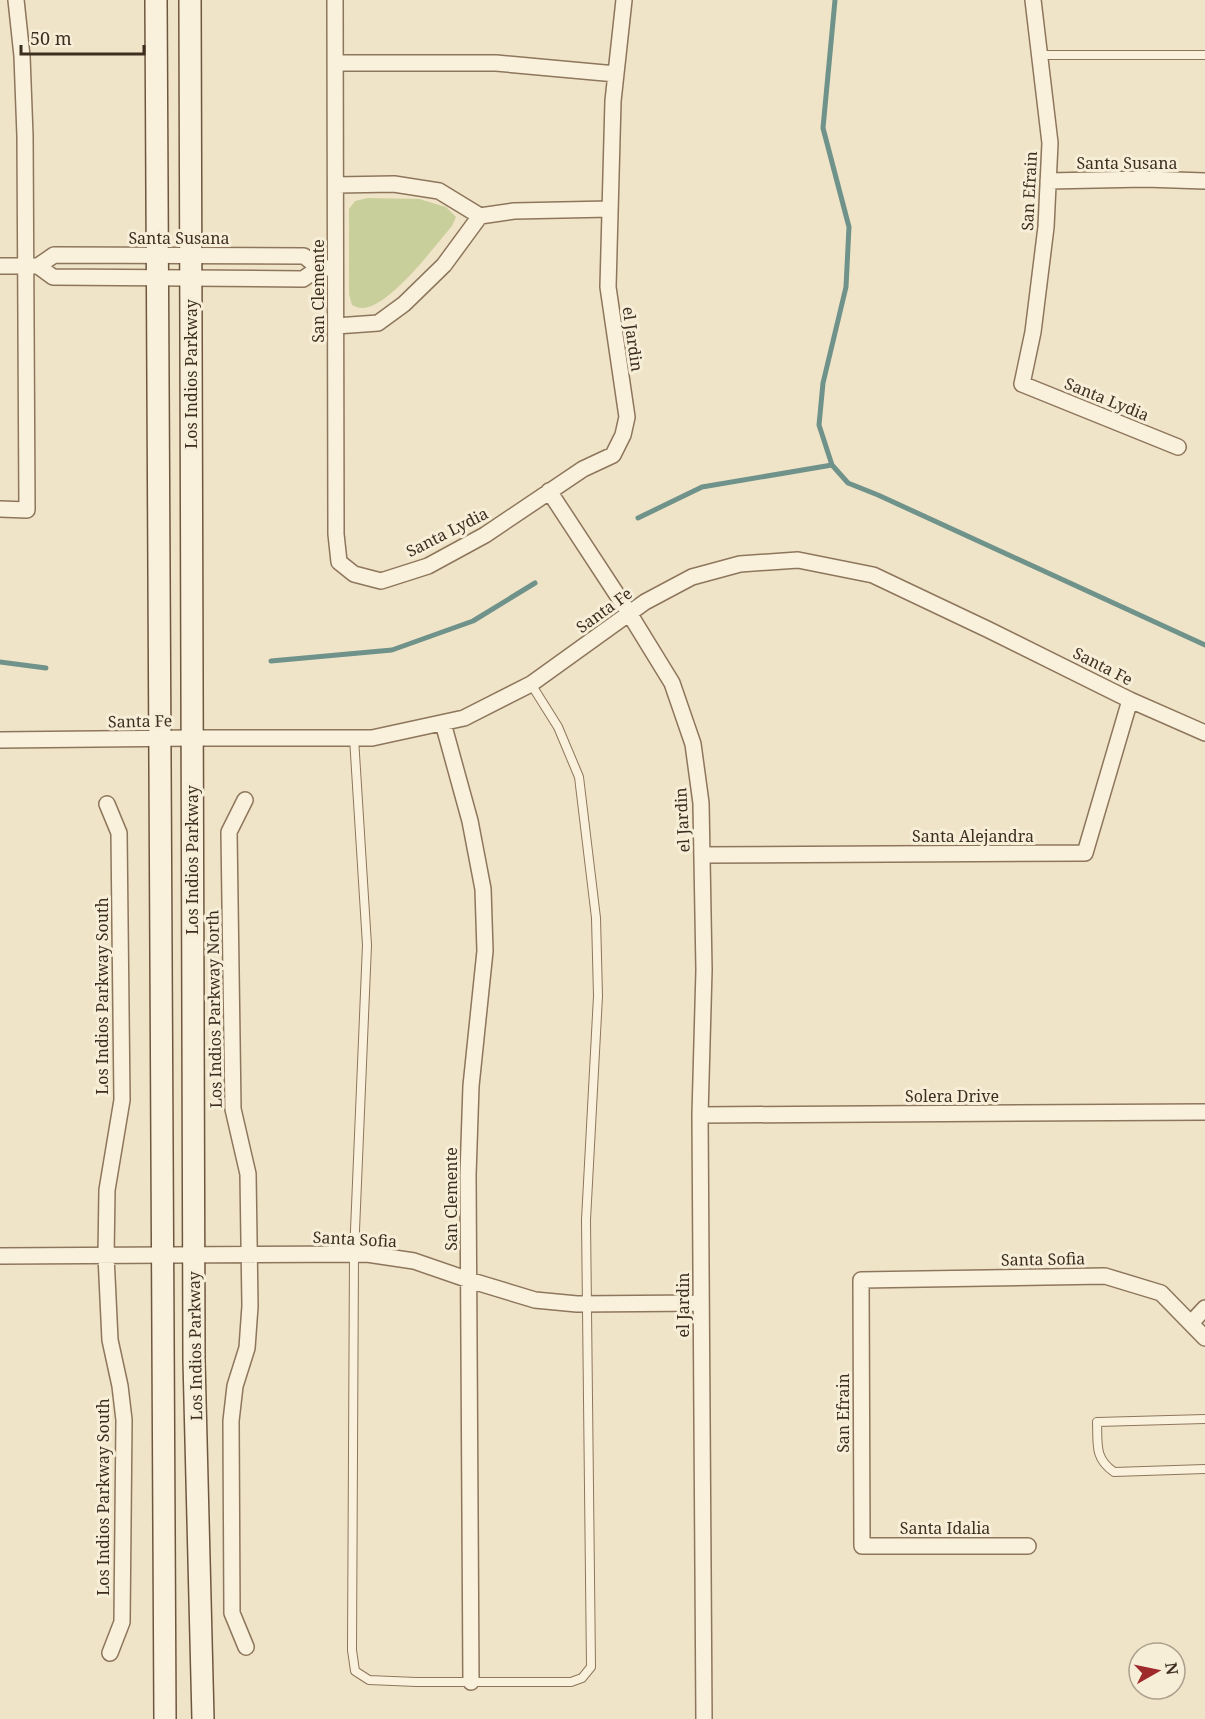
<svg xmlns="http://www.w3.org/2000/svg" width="1205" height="1719" font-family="'Noto Serif',serif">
	<rect width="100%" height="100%" fill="#f0e4c8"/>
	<!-- green -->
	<path fill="#c9cf9b" d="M368,198l51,1 27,8 10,10 -4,9c-18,21 -63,82 -90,82 -4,0 -7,-2 -10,-3l-3,-11v-85l6,-8z"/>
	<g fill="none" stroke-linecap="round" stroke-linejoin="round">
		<!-- stream -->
		<path stroke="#6f938a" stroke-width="5" d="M835,0l-12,128 26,99 -3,60 -23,96 -4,42 13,40 16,18 30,12 327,150
			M638,518l64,-31 130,-22
			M271,661l121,-11 81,-29 62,-38
			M0,662l46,6"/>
		<defs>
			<path id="lane" d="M1040,55h165
				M354,738l13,207 -13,309 -2,396 3,21 14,9 47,2h155l11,-4 9,-11 -5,-447 12,-224 -2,-78 -17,-141 -21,-50 -27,-43
				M1205,1419l-108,3c1,22 -3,36 17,50l91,-3"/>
			<path id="street" d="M335,0l1,534 3,28 15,12 27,7 47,-15 57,-31 98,-66 30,-14 10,-20 4,-18 -19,-130 5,-186 11,-101
				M1033,0l17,143 -4,84 -13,105 -11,52 156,63
				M335,63h161l120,11
				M1048,181l97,-2 60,2
				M336,185l58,-1 45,7 41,25 34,-5 96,-2
				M0,266h38l16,-11 250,1 15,12
				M38,266l15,11 250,2 16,-11h9
				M336,326l42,-3 26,-19 40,-39 36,-49
				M549,491l80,122 43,70 21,61 8,59 3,167 -4,145 4,604
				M0,509l27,1 -2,-374 -3,-80 -6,-56
				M443,723l27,98 13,68 2,62 -14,135 -3,89 3,507
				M0,740l192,-2h180l92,-20 67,-34 114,-82 47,-25 48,-13 58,-4 75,15 116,55 141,70 75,33
				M245,800l-16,32 4,277 15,65 2,132 -3,42 -12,38 -4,35 1,192 14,34
				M107,804l12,29 3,267 -15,90 -1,66 4,84 10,46 4,34 -2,202 -12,31
				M702,855l383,-2 45,-153
				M700,1115l505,-3
				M0,1256l367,-2 47,7 55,19 66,20 42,4 124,-1
				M1191,1323l14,-15
				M1028,1546h-166l-1,-266 244,-4 56,17 44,45"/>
			<path id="secondary" d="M156,0l9,1719
				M190,0l4,1360 9,359"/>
		</defs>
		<!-- lane casing -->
		<use href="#lane" stroke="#8d765c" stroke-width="10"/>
		<!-- street casing -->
		<use href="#street" stroke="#8d765c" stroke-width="18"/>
		<!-- secondary casing -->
		<use href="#secondary" stroke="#6f573f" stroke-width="24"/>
		<!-- lane -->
		<use href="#lane" stroke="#faf1dc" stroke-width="8"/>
		<!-- street -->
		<use href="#street" stroke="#faf1dc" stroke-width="15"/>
		<!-- secondary -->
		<use href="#secondary" stroke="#faf1dc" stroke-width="21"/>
	</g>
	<g text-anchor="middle" stroke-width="6" stroke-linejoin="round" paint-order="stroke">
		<!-- street labels -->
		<g font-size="16" fill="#3d2e20" stroke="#f7eed8">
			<text x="1127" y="169">Santa Susana</text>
			<text transform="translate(1029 191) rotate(-87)" y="6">San Efrain</text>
			<text x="179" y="244">Santa Susana</text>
			<text transform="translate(318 291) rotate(-90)" y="6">San Clemente</text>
			<text transform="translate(633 339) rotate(82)" y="6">el Jardin</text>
			<text transform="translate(191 374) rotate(-90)" y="6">Los Indios Parkway</text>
			<text transform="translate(1107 399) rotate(22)" y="6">Santa Lydia</text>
			<text transform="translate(447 532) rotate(-27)" y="6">Santa Lydia</text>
			<text transform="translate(604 610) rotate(-36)" y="6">Santa Fe</text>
			<text transform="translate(1103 666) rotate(27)" y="6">Santa Fe</text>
			<text transform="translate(140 721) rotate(-1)" y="6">Santa Fe</text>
			<text transform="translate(682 820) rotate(-93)" y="6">el Jardin</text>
			<text x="973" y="842">Santa Alejandra</text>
			<text transform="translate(192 860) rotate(-90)" y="6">Los Indios Parkway</text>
			<text transform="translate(102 996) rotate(-90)" y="6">Los Indios Parkway South</text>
			<text transform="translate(214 1009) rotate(-91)" y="6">Los Indios Parkway North</text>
			<text x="952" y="1102">Solera Drive</text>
			<text transform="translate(451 1199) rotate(-90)" y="6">San Clemente</text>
			<text transform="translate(355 1239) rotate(3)" y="6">Santa Sofia</text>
			<text transform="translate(1043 1259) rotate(-1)" y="6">Santa Sofia</text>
			<text transform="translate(683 1305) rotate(-90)" y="6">el Jardin</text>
			<text transform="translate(195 1346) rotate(-91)" y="6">Los Indios Parkway</text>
			<text transform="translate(843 1413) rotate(-90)" y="6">San Efrain</text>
			<text transform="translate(103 1497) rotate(-90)" y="6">Los Indios Parkway South</text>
			<text x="945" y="1534">Santa Idalia</text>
		</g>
	</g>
	<!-- north arrow -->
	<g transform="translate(1157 1671) rotate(81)"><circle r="28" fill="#f7eed8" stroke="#ada18e" stroke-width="1.5"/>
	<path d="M0-4.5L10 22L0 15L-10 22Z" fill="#9e2a2b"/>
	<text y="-9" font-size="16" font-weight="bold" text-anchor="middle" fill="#3d2e20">N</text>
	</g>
	<!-- scale -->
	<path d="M21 45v9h123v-9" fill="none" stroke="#3d2e20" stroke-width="3"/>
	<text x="30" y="45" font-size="18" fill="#3d2e20" stroke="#f7eed8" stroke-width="4.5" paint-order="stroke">50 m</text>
</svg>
